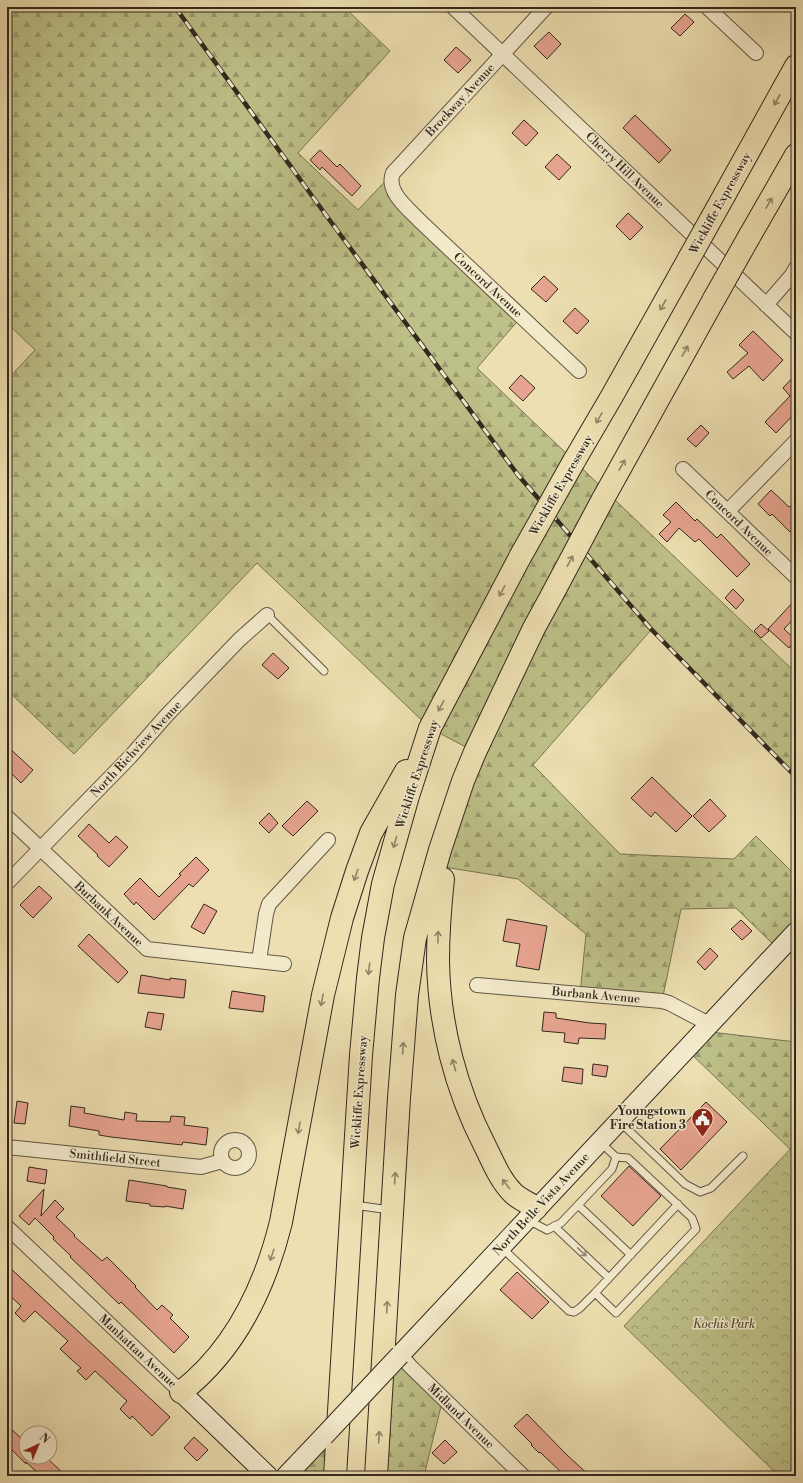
<svg xmlns="http://www.w3.org/2000/svg" width="803" height="1483" font-family="'Libre Bodoni',serif">
	<defs>
		<pattern id="forest-firs" width="22" height="20" patternUnits="userSpaceOnUse"><rect width="22" height="20" fill="#bdc088"/><path d="M5 1l3.5 6h-7zM16 11l3.5 6h-7z" fill="#9a9c6f"/></pattern>
		<pattern id="park-crowns" width="20" height="18" patternUnits="userSpaceOnUse"><rect width="20" height="18" fill="#bdc088"/><path d="M2 6a3 3 0 1 1 6 0M12 15a3 3 0 1 1 6 0" fill="none" stroke="#9a9c6f"/></pattern>
	</defs>
	<rect width="100%" height="100%" fill="#eddfb1"/>
	<filter id="stains"><feTurbulence type="fractalNoise" baseFrequency=".005" numOctaves="4"/><feColorMatrix values="0 0 0 0 .2 0 0 0 0 .09 0 0 0 0 .02 0 0 0 .5 -.17"/></filter>
	<radialGradient id="worn" r=".72"><stop offset=".6" stop-color="#630" stop-opacity="0"/><stop offset="1" stop-color="#630" stop-opacity=".3"/></radialGradient>
	<!-- forest -->
	<path fill="url(#forest-firs)" stroke="#787453" d="M7,7h337l46,44 -92,102 60,57 35,-37 -2,9 131,134 -45,52 319,305v104l-145,-147 -118,135 87,89 114,5 22,-23 40,40v56l-17,18 -43,-42 -55,1 -19,92 -82,-7 6,-60 -68,-55 -74,-12 31,-115 -45,-24 -173,-165 -183,191 -67,-64v-310l28,-30 -28,-27z
		M702,1031l94,11v101l-6,6 -104,-100z
		M400,1355l43,43 -19,78h-48l7,-105z
		M324,1436l11,40h-49z"/>
	<!-- park -->
	<path fill="url(#park-crowns)" stroke="#787453" d="M796,1143v333h-17l-155,-150z"/>
	<!-- building -->
	<path fill="#e7a490" stroke="#32281e" d="M685,14l9,8 -14,14 -9,-8z
		M549,32l12,12 -14,15 -13,-13z
		M456,47l15,13 -13,13 -14,-13z
		M635,115l36,35 -12,13 -36,-35z
		M524,120l14,13 -12,13 -14,-13z
		M320,150l17,17 3,-3 21,22 -9,10 -30,-29 -2,3 -10,-10z
		M557,154l14,13 -12,13 -14,-13z
		M628,213l15,14 -13,13 -14,-14z
		M544,276l14,13 -12,13 -15,-13z
		M575,308l14,13 -12,13 -14,-13z
		M753,331l30,29 -20,21 -14,-15 -16,13 -6,-7 21,-19 -9,-8z
		M796,374v38l-20,21 -11,-11 25,-26 -7,-8z
		M521,375l14,13 -12,13 -14,-13z
		M701,425l8,8 -13,14 -9,-8z
		M771,490l18,17 2,-1 5,5v15l-6,6 -18,-18 -2,2 -12,-12z
		M676,502l19,19 2,-2 20,19 4,-4 29,30 -13,13 -38,-38 -4,3 -16,-14 -12,14 -8,-8 12,-12 -8,-7z
		M733,589l11,11 -8,9 -11,-11z
		M796,599v17l-12,13 12,11 -7,8 -21,-19z
		M761,624l8,7 -8,7 -7,-7z
		M273,653l16,15 -11,11 -16,-14z
		M7,746l26,24 -12,13 -14,-14z
		M652,777l40,39 -16,16 -21,-20 -4,5 -20,-19z
		M710,799l16,17 -17,16 -16,-16z
		M307,801l11,10 -25,25 -11,-10z
		M269,813l9,10 -9,10 -10,-10z
		M89,824l20,19 7,-7 12,11 -19,20 -12,-11 1,-1 -20,-19z
		M196,857l13,13 -16,17 -4,-3 -35,36 -18,-18 -2,3 -10,-11 16,-16 19,19 22,-22 -2,-1z
		M39,886l13,12 -19,20 -13,-13z
		M204,904l13,7 -13,23 -13,-7z
		M507,919l40,7 -8,44 -23,-4 4,-22 -17,-3z
		M741,920l11,11 -10,9 -11,-11z
		M89,934l39,38 -10,11 -40,-37z
		M710,948l8,8 -13,14 -8,-8z
		M141,975l29,5v-2l16,2 -2,18 -46,-5z
		M232,991l33,5 -2,16 -34,-4z
		M148,1012l16,2 -3,16 -16,-3z
		M544,1012l12,1v5l34,5 16,1 -1,15 -26,-1 -1,6 -14,-2 1,-9 -23,-2z
		M593,1064l15,2 -2,11 -14,-2z
		M564,1067l19,2 -1,15 -20,-3z
		M17,1101l11,2 -3,21 -11,-1z
		M706,1102l21,20 -46,48 -21,-21z
		M71,1106l14,2 -1,5 40,7 1,-8 12,2 -1,7 34,1 1,-6 14,1 -1,8 24,3 -2,17 -23,-3 -1,3 -71,-8 -12,-2v-4l-30,-5z
		M629,1166l32,30 -28,30 -32,-30z
		M29,1167l18,3 -2,14 -18,-3z
		M129,1180l38,6v1l19,3 -3,19 -18,-3v1l-15,-1v-2l-24,-3z
		M44,1189l-3,27 14,-16 9,9 -8,8 19,18 -1,1 28,25 5,-4 29,29 -1,1 22,23 5,-5 11,10 -3,3 19,19 -15,16 -53,-51 -2,2 -30,-29 -19,-18 1,-1 -18,-17 1,-2 -19,-19 -6,7 -10,-9z
		M7,1265l163,152 -18,19 -20,-20 -2,3 -10,-10 7,-8 -32,-30 -9,9 -9,-9 4,-3 -21,-19 8,-8 -33,-30 -11,11 -9,-9 6,-7 -14,-13z
		M517,1272l32,30 -17,17 -32,-29z
		M527,1414l40,41 23,21h-25l-25,-24 -1,1 -8,-8 1,-1 -18,-18z
		M7,1425l19,18v14h20l20,19h-25l-15,-14v2l-19,-19z
		M194,1437l14,13 -11,11 -13,-13z
		M445,1440l12,12 -13,12 -12,-11z"/>
	<g fill="none" stroke-linecap="round" stroke-linejoin="round">
		<defs>
			<path id="lane" d="M267,615l57,56
				M620,1122l65,62 15,8 11,-4 32,-32
				M600,1142l16,15 12,1 64,60 4,11 -80,84 -21,-20 83,-89
				M354,1205l36,5
				M578,1205l53,50
				M528,1220l19,10 14,-7 51,-54 4,-12
				M554,1226l55,52
				M501,1247l68,64 5,1 6,-4 15,-15"/>
			<path id="street" d="M453,7l343,326
				M546,7l-153,166c-8,19 17,37 28,49l158,149
				M707,7l49,46
				M766,305l26,-30 4,-7
				M683,469l113,108
				M728,511l68,-70
				M7,817l140,132 137,15
				M7,883l123,-126 36,-41 73,-76 28,-25
				M259,961l7,-47 3,-10 59,-64
				M477,985l185,16 7,2 40,21
				M221 1154a14 14 0 1 1 28 0a14 14 0 1 1-28 0Z
				M7,1147l194,20 21,-6
				M7,1227l174,165
				M400,1355l10,11 113,110"/>
			<path id="secondary" d="M400,1355l396,-423
				M181,1392l87,84
				M286,1476l38,-40"/>
			<path id="highway" d="M725,194l71,-128
				M749,237l47,-82
				M574,461l38,-65 70,-125
				M603,499l111,-200
				M443,879c-3,28 -5,55 -5,82 1,64 18,129 47,185 8,16 15,34 28,47 6,6 16,10 23,15
				M181,1392c54,-42 84,-105 100,-170l42,-227 19,-77 15,-47 14,-38 35,-62
				M335,1476l26,-421 7,-77 5,-40 10,-54 25,-88 22,-68 90,-171
				M376,1476l23,-378 8,-103 8,-57 25,-88 23,-69 12,-29 59,-124 18,-33"/>
		</defs>
		<!-- lane casing -->
		<use href="#lane" stroke="#615643" stroke-width="9"/>
		<!-- street casing -->
		<use href="#street" stroke="#615643" stroke-width="16"/>
		<!-- secondary casing -->
		<use href="#secondary" stroke="#32281e" stroke-width="21"/>
		<!-- highway casing -->
		<use href="#highway" stroke="#32281e" stroke-width="24"/>
		<!-- lane -->
		<use href="#lane" stroke="#f3eacc" stroke-width="7"/>
		<!-- street -->
		<use href="#street" stroke="#f3eacc" stroke-width="14"/>
		<!-- secondary -->
		<use href="#secondary" stroke="#f3eacc" stroke-width="19"/>
		<!-- highway -->
		<use href="#highway" stroke="#eddfb1" stroke-width="22"/>
		<defs>
			<path id="rail" d="M175,7l156,215 187,253 133,154 145,148"/>
		</defs>
		<!-- rail casing -->
		<use href="#rail" stroke="#32281e" stroke-width="4.5"/>
		<!-- rail -->
		<use href="#rail" stroke="#f3eacc" stroke-width="3" stroke-dasharray="9" stroke-linecap="butt"/>
		<defs>
			<path id="secondary-bridge" d="M324,1436l76,-81"/>
			<path id="highway-bridge" d="M682,271l43,-77
				M714,299l35,-62
				M520,557l54,-96
				M552,595l51,-96"/>
		</defs>
		<!-- secondary-bridge casing -->
		<use href="#secondary-bridge" stroke="#32281e" stroke-width="21" stroke-linecap="butt"/>
		<!-- highway-bridge casing -->
		<use href="#highway-bridge" stroke="#32281e" stroke-width="24" stroke-linecap="butt"/>
		<!-- secondary-bridge -->
		<use href="#secondary-bridge" stroke="#f3eacc" stroke-width="19"/>
		<!-- highway-bridge -->
		<use href="#highway-bridge" stroke="#eddfb1" stroke-width="22"/>
	</g>
	<!-- one-way arrows -->
	<defs><path id="oneway-shaft" d="M-6 0H5M1.5-3L5.5 0L1.5 3" fill="none" stroke-width="1.6" stroke-linecap="round" stroke-linejoin="round"/></defs>
	<g stroke="#908468">
		<use href="#oneway-shaft" transform="translate(777 100) rotate(119)"/>
		<use href="#oneway-shaft" transform="translate(769 203) rotate(-60)"/>
		<use href="#oneway-shaft" transform="translate(663 305) rotate(119)"/>
		<use href="#oneway-shaft" transform="translate(685 351) rotate(-61)"/>
		<use href="#oneway-shaft" transform="translate(599 418) rotate(120)"/>
		<use href="#oneway-shaft" transform="translate(622 465) rotate(-61)"/>
		<use href="#oneway-shaft" transform="translate(570 561) rotate(-62)"/>
		<use href="#oneway-shaft" transform="translate(502 591) rotate(118)"/>
		<use href="#oneway-shaft" transform="translate(441 706) rotate(118)"/>
		<use href="#oneway-shaft" transform="translate(395 842) rotate(106)"/>
		<use href="#oneway-shaft" transform="translate(356 875) rotate(109)"/>
		<use href="#oneway-shaft" transform="translate(438 937) rotate(-89)"/>
		<use href="#oneway-shaft" transform="translate(369 969) rotate(97)"/>
		<use href="#oneway-shaft" transform="translate(322 1000) rotate(101)"/>
		<use href="#oneway-shaft" transform="translate(403 1048) rotate(-86)"/>
		<use href="#oneway-shaft" transform="translate(454 1065) rotate(-105)"/>
		<use href="#oneway-shaft" transform="translate(299 1128) rotate(100)"/>
		<use href="#oneway-shaft" transform="translate(395 1178) rotate(-86)"/>
		<use href="#oneway-shaft" transform="translate(506 1184) rotate(-128)"/>
		<use href="#oneway-shaft" transform="translate(272 1255) rotate(109)"/>
		<use href="#oneway-shaft" transform="translate(387 1307) rotate(-87)"/>
		<use href="#oneway-shaft" transform="translate(379 1437) rotate(-86)"/>
	</g>
	<use stroke="#928975" href="#oneway-shaft" transform="translate(582 1252) rotate(44)"/>
	<!-- icons -->
	<defs>
		<symbol id="civic-pin" viewBox="-11 -11 22 30"><path d="M0 17L-7.5 6A9.5 9.5 0 1 1 7.5 6Z" fill="#8f2418" stroke="#f3eacc"/><path d="M-.6-6.5H3V-4.5H.6V-3L4-1V1h2V6H-6V1h2V-1L-.6-3ZM-1.2 2.5V6h2.4V2.5Z" fill="#fff"/></symbol>
	</defs>
	<g fill-rule="evenodd">
		<use href="#civic-pin" x="690" y="1106" width="25" height="34"/>
	</g>
	<g text-anchor="middle" stroke-width="3" stroke-linejoin="round" paint-order="stroke">
		<!-- street labels -->
		<g font-size="12" fill="#32281e" stroke="#f3eacc">
			<text transform="translate(460 100) rotate(-47)" y="4">Brockway Avenue</text>
			<text transform="translate(625 170) rotate(44)" y="4">Cherry Hill Avenue</text>
			<text transform="translate(720 203) rotate(-61)" y="4">Wickliffe Expressway</text>
			<text transform="translate(488 285) rotate(43)" y="4">Concord Avenue</text>
			<text transform="translate(561 485) rotate(-60)" y="4">Wickliffe Expressway</text>
			<text transform="translate(739 523) rotate(44)" y="4">Concord Avenue</text>
			<text transform="translate(136 749) rotate(-47)" y="4">North Richview Avenue</text>
			<text transform="translate(417 774) rotate(-72)" y="4">Wickliffe Expressway</text>
			<text transform="translate(109 914) rotate(43)" y="4">Burbank Avenue</text>
			<text transform="translate(596 995) rotate(5)" y="4">Burbank Avenue</text>
			<text transform="translate(359 1092) rotate(-86)" y="4">Wickliffe Expressway</text>
			<text transform="translate(115 1158) rotate(6)" y="4">Smithfield Street</text>
			<text transform="translate(541 1204) rotate(-47)" y="4">North Belle Vista Avenue</text>
			<text transform="translate(138 1351) rotate(43)" y="4">Manhattan Avenue</text>
			<text transform="translate(461 1416) rotate(44)" y="4">Midland Avenue</text>
		</g>
		<!-- poi labels -->
		<g font-size="12" font-weight="bold" fill="#32281e" stroke="#f3eacc" text-anchor="end">
			<text x="686" y="1115">Youngstown<tspan x="686" dy="14">Fire Station 3</tspan></text>
		</g>
		<!-- park labels -->
		<g font-size="12" font-style="italic" fill="#554e38" stroke="#f3eacc">
			<text x="724" y="1328">Kochis Park</text>
		</g>
	</g>
	<!-- margin -->
	<rect width="803" height="1483" fill="none" stroke="#eddfb1" stroke-width="24"/>
	<rect x="8" y="8" width="787" height="1467" fill="none" stroke="#32281e" stroke-width="2"/>
	<rect x="12" y="12" width="779" height="1459" fill="none" stroke="#32281e"/>
	<!-- north arrow -->
	<g transform="translate(38 1445) rotate(44)"><circle r="19" fill="#f3eacc" stroke="#a69c86"/>
	<path d="M0-3L7 15L0 10L-7 15Z" fill="#8f2418"/>
	<text y="-6" font-size="11" font-weight="bold" text-anchor="middle" fill="#32281e">N</text>
	</g>
	<rect width="100%" height="100%" filter="url(#stains)"/>
	<rect width="100%" height="100%" fill="url(#worn)"/>
</svg>
